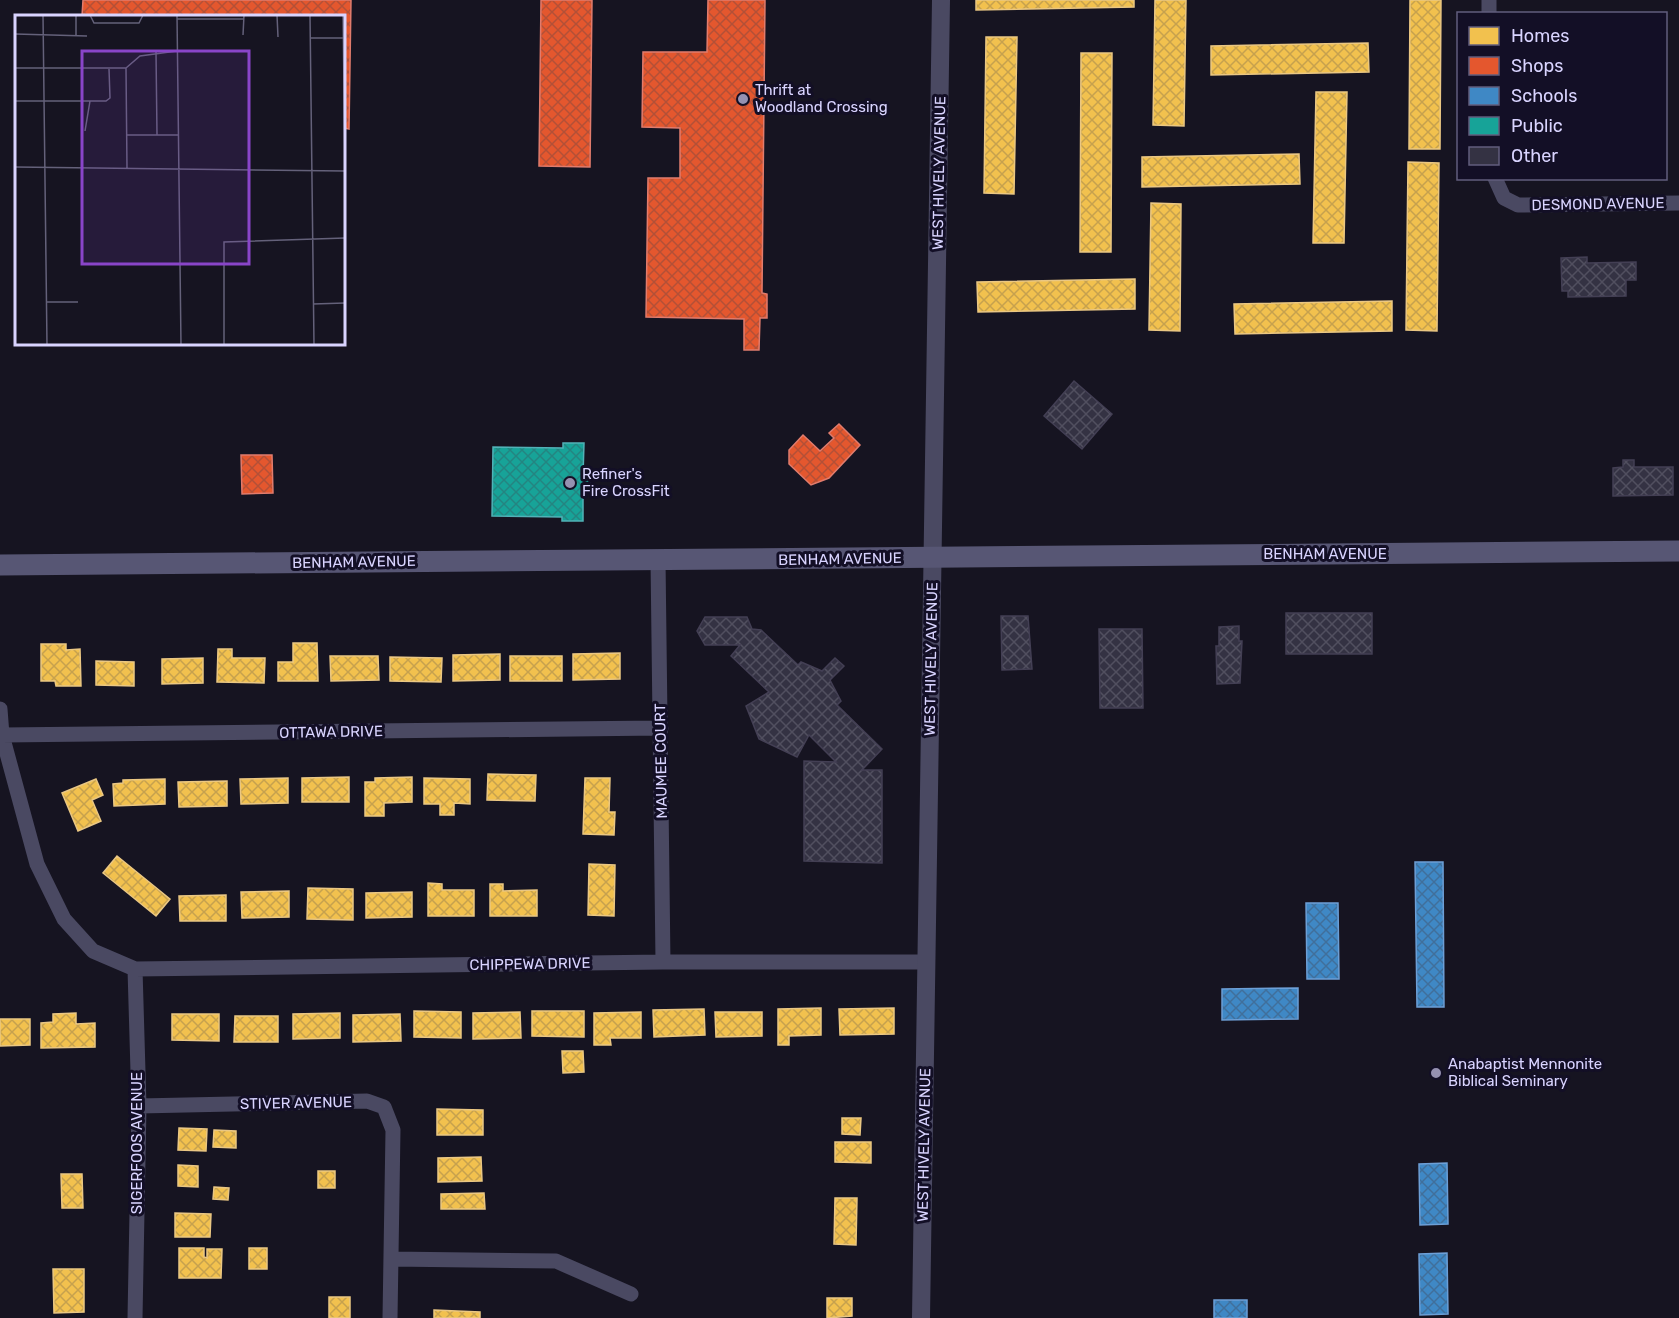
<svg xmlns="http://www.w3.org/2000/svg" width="1679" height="1318" font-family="Rubik,sans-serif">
	<defs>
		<pattern id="homes-cross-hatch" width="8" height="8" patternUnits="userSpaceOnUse" patternTransform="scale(1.5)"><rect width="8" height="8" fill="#f2c14e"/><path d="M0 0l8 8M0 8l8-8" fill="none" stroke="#c6a14e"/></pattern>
		<pattern id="shops-cross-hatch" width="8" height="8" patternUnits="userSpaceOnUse" patternTransform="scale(1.5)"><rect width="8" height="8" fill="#e4572e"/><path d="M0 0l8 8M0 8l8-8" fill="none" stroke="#b35037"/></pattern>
		<pattern id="schools-cross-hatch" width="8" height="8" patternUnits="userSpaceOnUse" patternTransform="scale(1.5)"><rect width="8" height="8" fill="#3f88c5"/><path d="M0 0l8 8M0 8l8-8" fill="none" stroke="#406f9b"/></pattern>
		<pattern id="public-cross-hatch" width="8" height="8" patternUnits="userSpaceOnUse" patternTransform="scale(1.5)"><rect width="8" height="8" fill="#17a398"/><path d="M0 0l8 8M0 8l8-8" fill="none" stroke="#248581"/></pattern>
		<pattern id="building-cross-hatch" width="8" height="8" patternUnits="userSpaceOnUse" patternTransform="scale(1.5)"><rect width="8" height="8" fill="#343243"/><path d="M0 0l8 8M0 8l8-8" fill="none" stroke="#514f5f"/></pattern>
	</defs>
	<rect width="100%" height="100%" fill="#161421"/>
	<!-- homes -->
	<path fill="url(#homes-cross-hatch)" stroke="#eac783" stroke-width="1.5" d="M976,0h158v7l-158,3z
		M1155,0h31l-2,126 -31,-1z
		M1410,0h31l-1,149h-31z
		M986,37h31l-3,157 -30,-1z
		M1368,43l1,29 -158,3v-29z
		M1081,53h31l-1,199h-31z
		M1316,92h31l-3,151h-31z
		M1299,154l1,30 -158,3v-30z
		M1408,162l31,1 -2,168 -31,-1z
		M1151,203l30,1 -1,127 -31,-1z
		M1135,279v30l-157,3 -1,-30z
		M1392,301v30l-157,3 -1,-30z
		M293,643h24l1,38h-40v-19h15z
		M41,644h25v6l14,-1 1,37h-25l-1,-5h-14z
		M218,649h14v9h33l-1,25 -47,-1z
		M620,653v26l-47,1v-26z
		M500,654v26l-47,1v-26z
		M330,656h48l1,24 -48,1z
		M510,656h52v25h-52z
		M390,657l52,1 -1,24 -51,-1z
		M203,658v25l-41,1v-25z
		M96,661l38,1v24l-38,-1z
		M488,774l48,1 -1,26 -48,-1z
		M349,777v25h-47v-24z
		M412,777v25l-28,1v13h-19v-34h10v-4z
		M288,778v25l-47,1 -1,-25z
		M424,778l46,1v25l-16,-1v12h-14v-11h-16z
		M585,778h25l-1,34h6l-1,23 -31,-1z
		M96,779l7,16 -11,5 9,21 -23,10 -16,-38z
		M165,779v25l-51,2 -1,-22 10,-1v-3z
		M227,781v25l-48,1 -1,-25z
		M117,856l53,43 -14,17 -53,-43z
		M589,864l26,1 -1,51 -26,-1z
		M428,883l14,1v6h32v26h-46z
		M490,884h13v7l34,-1v26h-47z
		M308,888l45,1v31l-46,-1z
		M289,891v26l-47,1 -1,-26z
		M412,892v25l-46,1v-25z
		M226,895v26h-46l-1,-25z
		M821,1008v27l-32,1v9h-11v-36z
		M894,1008v26l-54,1 -1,-26z
		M704,1009l1,26 -51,2 -1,-27z
		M414,1011l47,1v26l-47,-1z
		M532,1011h52v26l-52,-1z
		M520,1012l1,26 -48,1v-26z
		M641,1012v26h-31l1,7h-17v-32z
		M715,1012h47v24l-46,1z
		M76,1013v11l19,-1v24l-54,1v-25l12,-1v-8z
		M340,1013v25l-47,1v-25z
		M172,1014h47v27l-47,-1z
		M400,1014l1,27 -48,1v-27z
		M235,1016h43v26h-44z
		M0,1019h30v26l-30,1z
		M562,1051h21l1,21 -21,1z
		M437,1109l46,1v25h-46z
		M842,1118h19l-1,17 -18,-1z
		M179,1128l28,1 -1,22 -28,-1z
		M214,1130l22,1v17l-23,-1z
		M835,1142h36v21l-36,-1z
		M481,1157l1,24 -44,1v-24z
		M178,1165l20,1v21l-20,-1z
		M318,1171h17v17h-17z
		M61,1174h21l1,34h-21z
		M214,1187l15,1 -1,12 -15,-1z
		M484,1193l1,16h-44v-15z
		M835,1198h22l-1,47 -22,-1z
		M175,1213l36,1 -1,23h-35z
		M179,1248h25v9l3,1v-9h15l-1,29h-42z
		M249,1248h18v21h-18z
		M53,1269h31v43l-30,1z
		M329,1297h21v21h-21z
		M827,1298h25v18l-25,2z
		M434,1310l46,2v6h-46z"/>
	<!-- shops -->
	<path fill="url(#shops-cross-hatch)" stroke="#e17c6d" stroke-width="1.5" d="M83,0h268l-2,129 -5,-1v-112h-262z
		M541,0h51l-2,167 -51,-1z
		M708,0h57l-3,293 5,1v24h-7l-1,32h-15v-31l-98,-2 2,-139h32v-50l-38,-1 1,-75h64z
		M839,424l21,21 -31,33 -18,7 -22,-21v-14l14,-15 17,16 14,-13 -5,-5z
		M241,455h31l1,38 -31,1z"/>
	<!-- schools -->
	<path fill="url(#schools-cross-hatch)" stroke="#6d9fd6" stroke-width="1.5" d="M1415,862h28l1,145h-27z
		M1306,903h32l1,76h-32z
		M1298,988v31l-76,1v-31z
		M1447,1163l1,61 -28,1 -1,-61z
		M1447,1253l1,61 -28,1 -1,-61z
		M1214,1300h33v18h-33z"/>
	<!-- public -->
	<path fill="url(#public-cross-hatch)" stroke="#51b2b7" stroke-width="1.5" d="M563,443h21l-1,33h7v13h-7v32h-21v-4l-70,-1 1,-69 70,1z"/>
	<!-- building -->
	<path fill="url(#building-cross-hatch)" stroke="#433f54" stroke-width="1.5" d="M1587,257v6l49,-1v18h-10v16l-58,1v-6h-6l-1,-33z
		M1074,381l38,33 -30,35 -38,-33z
		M1623,460h11v7h39v28l-60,1v-28l10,-1z
		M1286,613h86v41h-86z
		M1001,616h27l4,53 -30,1z
		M705,617h42l5,12 9,1 37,35 3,-3 21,9 13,-13 9,8 -14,14 11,21 -4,4 45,44 -20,21h20v93l-78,-2v-100l32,1 -27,-27 -12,22 -38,-18 -13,-33 23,-14 -38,-36 9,-11h-35l-8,-14z
		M1239,626v15h3l-2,42 -23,1 -1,-38h3v-19z
		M1099,629h43l1,79h-43z"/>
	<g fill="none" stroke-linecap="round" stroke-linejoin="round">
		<!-- minor -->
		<path stroke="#4a4962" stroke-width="15" d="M1489,14v-14
			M1495,178l9,20 14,7 161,-2
			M658,559l5,403
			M0,709l2,26 35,129 27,55 29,32 42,18 528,-7h263
			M2,735l659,-7
			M135,969l4,137 -4,212
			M139,1106l228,-5 17,6 9,23 -3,188
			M391,1259l165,2 75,33"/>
		<!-- tertiary -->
		<path stroke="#4a4962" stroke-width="18" d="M921,1318l20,-1318"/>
		<!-- secondary -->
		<path stroke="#575674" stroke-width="21" d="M0,565l1679,-14"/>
	</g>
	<!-- markers -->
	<g fill="#9591b1" stroke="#130f26" stroke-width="2">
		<circle cx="743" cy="99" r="6"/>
		<circle cx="570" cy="483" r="6"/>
		<circle cx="1436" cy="1073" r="6"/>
	</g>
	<g text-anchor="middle" stroke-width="6" stroke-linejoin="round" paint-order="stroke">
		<!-- poi labels -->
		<g font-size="15" fill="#d9d4ff" stroke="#130f26" text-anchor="start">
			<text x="755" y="95">Thrift at<tspan x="755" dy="17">Woodland Crossing</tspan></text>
			<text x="582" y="479">Refiner's<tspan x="582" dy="17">Fire CrossFit</tspan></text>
			<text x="1448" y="1069">Anabaptist Mennonite<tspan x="1448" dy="17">Biblical Seminary</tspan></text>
		</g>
		<!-- street labels -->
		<g font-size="15" fill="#d9d4ff" stroke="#130f26">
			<text transform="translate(939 173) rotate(-89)" y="5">WEST HIVELY AVENUE</text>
			<text transform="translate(1598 204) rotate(-1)" y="5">DESMOND AVENUE</text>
			<text x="1325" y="559">BENHAM AVENUE</text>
			<text transform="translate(840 559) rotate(-1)" y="5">BENHAM AVENUE</text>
			<text transform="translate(354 562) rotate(-1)" y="5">BENHAM AVENUE</text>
			<text transform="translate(931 659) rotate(-89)" y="5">WEST HIVELY AVENUE</text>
			<text transform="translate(331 732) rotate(-1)" y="5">OTTAWA DRIVE</text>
			<text transform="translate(661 761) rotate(-91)" y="5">MAUMEE COURT</text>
			<text transform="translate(530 964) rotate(-1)" y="5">CHIPPEWA DRIVE</text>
			<text transform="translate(296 1103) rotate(-1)" y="5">STIVER AVENUE</text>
			<text transform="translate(137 1143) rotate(-90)" y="5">SIGERFOOS AVENUE</text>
			<text transform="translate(924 1145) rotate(-89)" y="5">WEST HIVELY AVENUE</text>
		</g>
	</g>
	<!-- overview -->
	<g transform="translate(15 15)">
		<rect width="330" height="330" fill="#161421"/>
		<path fill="none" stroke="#64617a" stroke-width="1.5" d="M28,0l4,330M75,0l4,8h45l4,-8M162,0l4,330M262,0l1,22M295,0l4,330M328,0l2,151M162,4h67M0,19l72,2M228,20l1,-20M61,21v-21M295,23h34M141,37l1,83M0,53h111M111,53l1,101M111,53l14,-12 37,-5M0,86h91l4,-3 -1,-29M70,116l5,-30M112,120h51M0,152l330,4M32,287h31M298,289l32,-1M209,330v-103l121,-4"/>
		<path fill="#8945c9" fill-opacity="0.15" stroke="#8945c9" stroke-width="3" d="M67,36h167v213h-167z"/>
		<rect width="330" height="330" fill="none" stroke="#d9d4ff" stroke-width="3"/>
	</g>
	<!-- legend -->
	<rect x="1457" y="12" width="210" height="168" fill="#130f26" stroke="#625e7d" stroke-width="1.5"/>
	<rect x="1469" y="27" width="30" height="18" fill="#f2c14e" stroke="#625e7d" stroke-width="1.5"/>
	<text x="1511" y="42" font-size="18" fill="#d9d4ff">Homes</text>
	<rect x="1469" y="57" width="30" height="18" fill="#e4572e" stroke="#625e7d" stroke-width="1.5"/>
	<text x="1511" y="72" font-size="18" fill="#d9d4ff">Shops</text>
	<rect x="1469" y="87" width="30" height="18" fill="#3f88c5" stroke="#625e7d" stroke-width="1.5"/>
	<text x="1511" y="102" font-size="18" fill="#d9d4ff">Schools</text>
	<rect x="1469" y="117" width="30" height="18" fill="#17a398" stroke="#625e7d" stroke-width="1.5"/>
	<text x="1511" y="132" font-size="18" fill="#d9d4ff">Public</text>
	<rect x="1469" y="147" width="30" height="18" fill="#343243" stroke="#625e7d" stroke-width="1.5"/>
	<text x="1511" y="162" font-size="18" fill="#d9d4ff">Other</text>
</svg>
